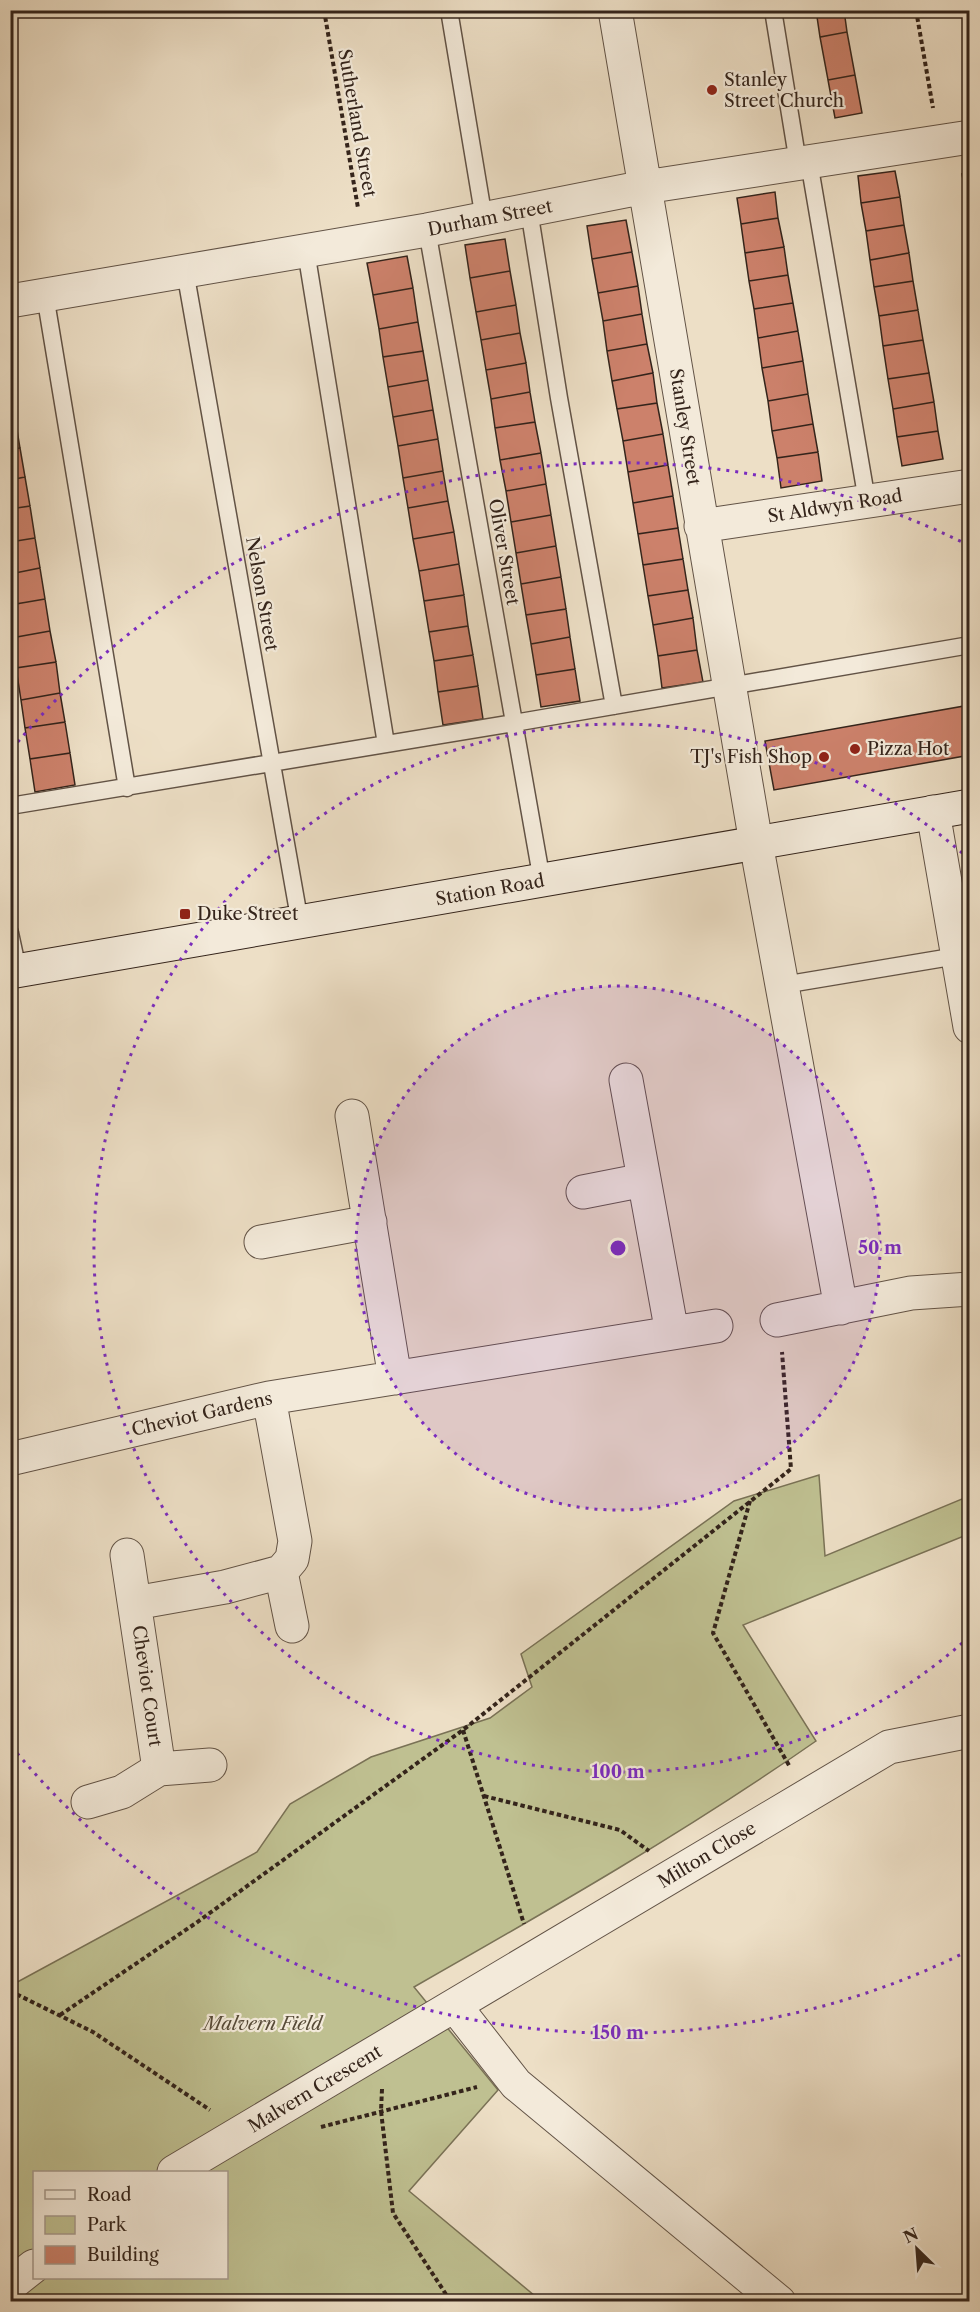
<svg xmlns="http://www.w3.org/2000/svg" width="980" height="2312" font-family="'Libre Caslon Text',serif">
	<rect width="100%" height="100%" fill="#eddfc6"/>
	<filter id="stains"><feTurbulence type="fractalNoise" baseFrequency=".00333" numOctaves="4"/><feColorMatrix values="0 0 0 0 .2 0 0 0 0 .09 0 0 0 0 .02 0 0 0 .5 -.17"/></filter>
	<radialGradient id="worn" r=".72"><stop offset=".6" stop-color="#630" stop-opacity="0"/><stop offset="1" stop-color="#630" stop-opacity=".3"/></radialGradient>
	<!-- green -->
	<path fill="#bfc091" stroke="#7a7256" stroke-width="1.5" fill-rule="evenodd" d="M819,1475l6,81 144,-60v38l-226,91 73,116c-129,90 -265,168 -402,246l84,103 -89,101 132,110h-530l-1,-315 247,-134 33,-48 81,-47 119,-39 42,-31 -11,-33 213,-153zM34,2172h192v106h-192z"/>
	<!-- building -->
	<path fill="#cc816b" stroke="#34241b" stroke-width="1.5" d="M816,10h28l3,22 -27,5z
		M847,32l8,43 -27,5 -8,-43z
		M855,75l7,38 -27,5 -7,-38z
		M895,171l5,26 -39,6 -3,-27z
		M775,192l3,26 -37,6 -4,-26z
		M900,197l4,28 -38,6 -5,-28z
		M778,218l6,29 -39,6 -4,-29z
		M626,220l6,32 -40,7 -5,-33z
		M904,225l5,28 -39,7 -4,-29z
		M505,239l5,32 -40,7 -5,-33z
		M784,247l4,28 -39,6 -4,-28z
		M632,252l6,34 -40,7 -6,-34z
		M909,253l4,28 -39,6 -4,-27z
		M407,256l6,32 -40,7 -6,-32z
		M510,271l6,34 -40,7 -6,-34z
		M788,275l5,28 -39,6 -5,-28z
		M913,281l5,29 -39,6 -5,-29z
		M638,286l4,28 -39,7 -5,-28z
		M413,288l5,34 -39,7 -6,-34z
		M793,303l5,28 -40,7 -4,-29z
		M516,305l4,28 -39,7 -5,-28z
		M918,310l5,30 -40,6 -4,-30z
		M642,314l5,30 -40,7 -4,-30z
		M418,322l5,29 -40,6 -4,-28z
		M798,331l5,30 -41,7 -4,-30z
		M520,333l6,30 -40,7 -5,-30z
		M923,340l6,33 -41,6 -5,-33z
		M647,344l6,29 -41,8 -5,-30z
		M423,351l5,29 -40,7 -5,-30z
		M803,361l5,33 -40,7 -6,-33z
		M526,363l4,29 -39,7 -5,-29z
		M653,373l4,30 -40,6 -5,-28z
		M929,373l5,29 -41,7 -5,-30z
		M428,380l5,30 -40,7 -5,-30z
		M10,392l5,26 -5,1z
		M530,392l5,30 -40,6 -4,-29z
		M808,394l5,30 -41,7 -4,-30z
		M934,402l4,29 -41,6 -4,-28z
		M657,403l6,31 -40,7 -6,-32z
		M433,410l5,29 -40,7 -5,-29z
		M15,418l5,30 -10,1v-30z
		M535,422l6,31 -41,7 -5,-32z
		M813,424l5,28 -41,6 -5,-27z
		M938,431l5,28 -41,7 -5,-29z
		M663,434l5,31 -40,7 -5,-31z
		M438,439l5,32 -40,7 -5,-32z
		M20,448l5,29 -15,3v-31z
		M818,452l4,29 -41,7 -4,-30z
		M541,453l5,31 -40,7 -6,-31z
		M668,465l5,31 -40,7 -5,-31z
		M443,471l5,30 -40,7 -5,-30z
		M25,477l5,29 -20,3v-29z
		M546,484l5,31 -40,7 -5,-31z
		M673,496l5,32 -40,6 -5,-31z
		M448,501l6,31 -41,7 -5,-31z
		M30,506l5,32 -25,4v-33z
		M551,515l5,31 -40,7 -5,-31z
		M678,528l5,31 -40,6 -5,-31z
		M454,532l5,32 -40,7 -6,-32z
		M35,538l5,30 -30,6v-32z
		M556,546l5,31 -40,7 -5,-31z
		M683,559l5,31 -40,6 -5,-31z
		M459,564l5,31 -40,6 -5,-30z
		M40,568l5,31 -35,6v-31z
		M561,577l5,32 -40,6 -5,-31z
		M688,590l5,28 -40,7 -5,-29z
		M464,595l4,31 -39,6 -5,-31z
		M45,599l5,32 -39,7 -1,-33z
		M566,609l4,28 -39,7 -5,-29z
		M693,618l4,32 -39,6 -5,-31z
		M468,626l5,29 -39,6 -5,-29z
		M50,631l6,31 -40,6 -5,-30z
		M570,637l5,32 -39,6 -5,-31z
		M697,650l6,32 -41,6 -4,-32z
		M473,655l5,31 -40,6 -4,-31z
		M56,662l4,31 -39,7 -5,-32z
		M575,669l5,32 -39,6 -5,-32z
		M478,686l5,33 -40,6 -5,-33z
		M60,693l5,29 -40,6 -4,-28z
		M970,705v50l-196,35 -9,-49z
		M65,722l5,31 -40,6 -5,-31z
		M70,753l5,32 -40,7 -5,-33z"/>
	<g fill="none" stroke-linecap="round" stroke-linejoin="round">
		<defs>
			<path id="lane" d="M449,10l35,209
				M773,10l25,153
				M809,162l58,339
				M529,210l30,188 55,308
				M427,230l115,651
				M306,251l80,493
				M185,271l115,652
				M45,295l82,493
				M10,806l504,-83 456,-78
				M10,933l8,37
				M783,985l180,-30"/>
			<path id="street" d="M615,10l141,833 85,465
				M10,301l417,-71 218,-43 325,-50
				M701,526l269,-40
				M933,812l37,215
				M626,1080l46,253
				M352,1116l43,262
				M583,1192l61,-12
				M261,1242l109,-20
				M777,1320l134,-27 59,-4
				M10,1459l259,-61 447,-72
				M127,1555l32,214
				M281,1572l11,54
				M135,1603l90,-16 56,-15 11,-13 3,-18 -26,-143
				M88,1802l34,-10 37,-23 51,-4
				M455,2006l61,78 263,218
				M174,2172l715,-425 81,-16
				M10,2285l24,-19"/>
			<path id="secondary" d="M10,972l960,-166"/>
		</defs>
		<!-- lane casing -->
		<use href="#lane" stroke="#625346" stroke-width="19"/>
		<!-- street casing -->
		<use href="#street" stroke="#625346" stroke-width="35"/>
		<!-- secondary casing -->
		<use href="#secondary" stroke="#34241b" stroke-width="35"/>
		<!-- path -->
		<path stroke="#34241b" stroke-width="4" stroke-dasharray="4.5 3" stroke-linecap="butt" d="M324,10l34,198
			M916,10l17,98
			M963,173l7,38
			M750,1501l-37,132 77,134
			M463,1730l61,194
			M484,1796l136,34 29,21
			M10,1991l83,41 117,78
			M60,2015l136,-92 267,-193 328,-261 -9,-117
			M382,2089l-1,22 12,102 58,89
			M321,2127l156,-40"/>
		<!-- lane -->
		<use href="#lane" stroke="#f3eada" stroke-width="16"/>
		<!-- street -->
		<use href="#street" stroke="#f3eada" stroke-width="33"/>
		<!-- secondary -->
		<use href="#secondary" stroke="#f3eada" stroke-width="33"/>
	</g>
	<!-- distance rings -->
	<circle cx="618" cy="1248" r="262" fill="#7b2cbf" fill-opacity=".12"/>
	<g fill="none" stroke="#7b2cbf" stroke-width="3" stroke-dasharray="3 6">
		<circle cx="618" cy="1248" r="262"/>
		<path d="M969 1637A524 524 0 1 1 969 859"/>
		<path d="M968 1951A785 785 0 0 1 12 1747M12 749A785 785 0 0 1 968 545"/>
	</g>
	<!-- markers -->
	<g fill="#8f2418" stroke="#f3eada" stroke-width="2">
		<circle cx="712" cy="90" r="6"/>
		<circle cx="855" cy="749" r="6"/>
		<circle cx="824" cy="757" r="6"/>
		<rect x="179" y="908" width="12" height="12" rx="3"/>
	</g>
	<g text-anchor="middle" stroke-width="4.5" stroke-linejoin="round" paint-order="stroke">
		<!-- poi labels -->
		<g font-size="18" fill="#34241b" stroke="#f3eada" text-anchor="start">
			<text x="724" y="86">Stanley<tspan x="724" dy="21">Street Church</tspan></text>
			<text x="867" y="755">Pizza Hot</text>
			<text x="812" y="763" text-anchor="end">TJ's Fish Shop</text>
			<text x="197" y="920">Duke Street</text>
		</g>
		<!-- street labels -->
		<g font-size="18" fill="#34241b" stroke="#f3eada">
			<text transform="translate(357 123) rotate(80)" y="6">Sutherland Street</text>
			<text transform="translate(490 218) rotate(-11)" y="6">Durham Street</text>
			<text transform="translate(685 427) rotate(81)" y="6">Stanley Street</text>
			<text transform="translate(835 506) rotate(-9)" y="6">St Aldwyn Road</text>
			<text transform="translate(504 552) rotate(80)" y="6">Oliver Street</text>
			<text transform="translate(262 594) rotate(80)" y="6">Nelson Street</text>
			<text transform="translate(490 890) rotate(-10)" y="6">Station Road</text>
			<text transform="translate(202 1414) rotate(-13)" y="6">Cheviot Gardens</text>
			<text transform="translate(147 1686) rotate(82)" y="6">Cheviot Court</text>
			<text transform="translate(707 1855) rotate(-31)" y="6">Milton Close</text>
			<text transform="translate(315 2089) rotate(-31)" y="6">Malvern Crescent</text>
		</g>
		<!-- park labels -->
		<g font-size="18" font-style="italic" fill="#574b38" stroke="#f3eada">
			<text x="263" y="2030">Malvern Field</text>
		</g>
	</g>
	<circle cx="618" cy="1248" r="9" fill="#7b2cbf" stroke="#f3eada" stroke-width="3"/>
	<g font-size="18" text-anchor="middle" font-weight="bold" fill="#7b2cbf" stroke="#f3eada" stroke-width="4.5" stroke-linejoin="round" paint-order="stroke">
		<text x="880" y="1254">50 m</text>
		<text x="618" y="1778">100 m</text>
		<text x="618" y="2039">150 m</text>
	</g>
	<!-- margin -->
	<rect width="980" height="2312" fill="none" stroke="#eddfc6" stroke-width="36"/>
	<rect x="12" y="12" width="956" height="2288" fill="none" stroke="#34241b" stroke-width="3"/>
	<rect x="18" y="18" width="944" height="2276" fill="none" stroke="#34241b" stroke-width="1.5"/>
	<!-- legend -->
	<rect x="33" y="2171" width="195" height="108" fill="#f3eada" stroke="#a79b8e" stroke-width="1.5"/>
	<rect x="45" y="2190" width="30" height="9" fill="#f3eada" stroke="#a79b8e" stroke-width="1.5"/>
	<text x="87" y="2201" font-size="18" fill="#34241b">Road</text>
	<rect x="45" y="2216" width="30" height="18" fill="#bfc091" stroke="#a79b8e" stroke-width="1.5"/>
	<text x="87" y="2231" font-size="18" fill="#34241b">Park</text>
	<rect x="45" y="2246" width="30" height="18" fill="#cc816b" stroke="#a79b8e" stroke-width="1.5"/>
	<text x="87" y="2261" font-size="18" fill="#34241b">Building</text>
	<!-- north arrow -->
	<g transform="translate(917 2249) rotate(335)" stroke="#f3eada" stroke-width="4.5" paint-order="stroke">
	<path d="M0-4.5L10 22L0 15L-10 22Z" fill="#34241b"/>
	<text y="-9" font-size="16" font-weight="bold" text-anchor="middle" fill="#34241b">N</text>
	</g>
	<rect width="100%" height="100%" filter="url(#stains)"/>
	<rect width="100%" height="100%" fill="url(#worn)"/>
</svg>
